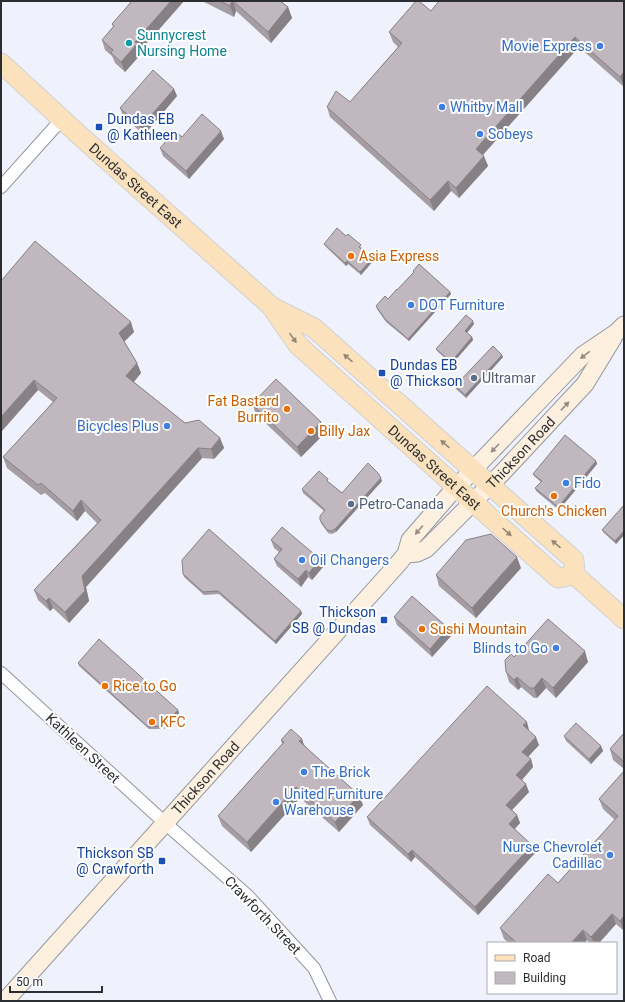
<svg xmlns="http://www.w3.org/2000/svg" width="625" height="1002" font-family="Roboto,sans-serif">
	<rect width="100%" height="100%" fill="#eff1fc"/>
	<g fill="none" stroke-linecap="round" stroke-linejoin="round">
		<defs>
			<path id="minor" d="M1,187l61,-68
				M1,673l164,150 83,73 66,72 16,33"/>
			<g id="secondary">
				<path id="s1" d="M406,554l11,-1 9,-4 76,-76 83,-89 28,-46"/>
				<path id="s2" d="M5,1001l392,-436 9,-11 4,-14 39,-45 134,-140 34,-23 7,-7"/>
			</g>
			<g id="primary">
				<path id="s3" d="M1,63l77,71 193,172 27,39 260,233 17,-3"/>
				<path d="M274,308l40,20 260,232 1,15 49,44"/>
			</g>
		</defs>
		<!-- minor casing -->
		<use href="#minor" stroke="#93959f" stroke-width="14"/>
		<!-- secondary casing -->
		<use href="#secondary" stroke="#93959f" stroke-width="19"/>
		<!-- primary casing -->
		<use href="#primary" stroke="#d1d1d2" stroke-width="21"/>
		<!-- minor -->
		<use href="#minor" stroke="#fff" stroke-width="12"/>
		<!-- secondary -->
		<use href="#secondary" stroke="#fef0de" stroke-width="17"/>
		<!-- primary -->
		<use href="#primary" stroke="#fce2bc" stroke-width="19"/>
	</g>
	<!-- wall -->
	<path fill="#a69da3" d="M132,1h52l-44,50 1,3 -16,18 -10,-9 -3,-7 -7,-6 -3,-10 11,-13 -1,-3z
		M202,1h78l8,6 4,11 -21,25 -35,-32 -2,6z
		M624,1v86l-45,-40 -96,108 5,11 -29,32 -8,-7 -17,20 -104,-94 -3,-10 23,-5 48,-55 -5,-5 -4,-10 42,-21z
		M174,89l3,7 -33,39 -21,-19 -3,-8z
		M224,139l-35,40 -26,-23 -3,-8z
		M346,236l16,12 -1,1 12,12 -12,14 -13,-11 -2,2 -21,-20 -1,-2z
		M413,271l37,21 1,2 -42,47 -23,-19 -9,-13 -1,-3 12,-7 9,-9 16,-17z
		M1,281l133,51 -10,9 13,22 4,10 -7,9 51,41 35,15 4,10 -10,11 -12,-1 -116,129 3,14 -20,22 -16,-15 -3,3 -12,-11 -4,-10 63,-67 -12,-12 -8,10 -32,-28 -4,2 -34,-27 -4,-11 50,-55 -15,-12 -37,42z
		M474,324l-7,9 5,4 1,3 -21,24 -15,-13 -1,-2z
		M502,355l1,2 -37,41 -10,-9 -1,-3z
		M252,404l73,29 -24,24 -45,-43z
		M596,461l1,3 -38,46 -23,-19 -1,-3 6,-6 -7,-6 -1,-2z
		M382,481l-46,51 -4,2 -4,-1 -7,-10 -1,-3 4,-9 -21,-18 -1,-4 27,-7 13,11z
		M624,505v30l-8,9 -13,-12 -1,-2z
		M271,540l52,27 -11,13 -4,-3 -7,10 -24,-21 -3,-7 5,-7 -5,-4z
		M521,568l-45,50 -37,-32 -3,-11z
		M183,574l118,37 1,3 -26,30 -57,-50 -15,1 -20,-18z
		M394,617l57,19 -19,21 -35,-32z
		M514,657l74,5 -32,36 -10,-10 -9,10h-3l-13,-11 -3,3 -9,-8 -3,-10z
		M78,663l100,47 1,3 -15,16h-15l-70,-63z
		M529,730v1l10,14 -11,12 3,2 2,8 -11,13 7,12 -17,18 5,5 3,8 -5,6 20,24 -57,62 -63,-58 -4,5 -41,-37 -3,-8z
		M624,733v36l-11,-9 -3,-11z
		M564,736l37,10 2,5 -12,13 -25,-23z
		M302,739l2,6 59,60 -24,27 -39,-34 -49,54 -29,-26 -4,-10 64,-72 -1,-4z
		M624,771v160l-8,-7 -17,19h-9l-3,-3 -3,3h-75l-5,-4 -4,-11 58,-45 57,-63 -12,-11 -4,-10z"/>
	<!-- shaded-wall -->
	<path fill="#878085" d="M171,1h13l-44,50 1,3 -16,18 -4,-10 14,-20z
		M233,1l3,10 -2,6 -4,-11z
		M288,7l4,11 -21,25 -3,-11z
		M575,37l4,10 -100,112 -3,-10z
		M624,72v15l-4,-10z
		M174,89l3,7 -33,39 -3,-8z
		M221,131l3,8 -35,40 -3,-8z
		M484,156l4,10 -29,32 -3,-10z
		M448,181l3,10 -17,20 -4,-11z
		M372,259l1,2 -12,14 -1,-3z
		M347,261l1,3 -2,2 -1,-3z
		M450,292l1,2 -42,47 -1,-2z
		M473,321l1,3 -8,10 -1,-3z
		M131,322l3,10 -11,11 -4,-10z
		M472,337l1,3 -21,24 -1,-2z
		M502,355l1,2 -37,41 -1,-3z
		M137,363l4,10 -11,13 -4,-10z
		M34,380l4,10 -37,42v-15z
		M321,422l4,11 -24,24 -4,-10z
		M220,438l4,10 -10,11 -3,-10z
		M198,448l4,10 -116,129 3,14 -20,22 -4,-11 17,-36z
		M596,461l1,3 -38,46 -1,-3z
		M381,478l1,3 -46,51 -1,-3z
		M81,500l4,11 -8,10 -4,-10z
		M624,531v4l-8,9 -1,-3z
		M517,557l4,11 -45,50 -4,-10z
		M320,559l3,8 -11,13 -3,-7z
		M306,570l2,7 -7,10 -3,-8z
		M49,598l4,10 -3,3 -4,-10z
		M301,611l1,3 -26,30 -1,-3z
		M448,628l3,8 -19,21 -2,-8z
		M585,651l3,11 -32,36 -3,-10z
		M517,677l4,10 -3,3 -4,-10z
		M542,678l4,10 -9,10 -3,-10z
		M178,710l1,3 -15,16 -1,-3z
		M527,722l2,8 -3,3 -3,-8z
		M536,737l3,8 -14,15 -3,-8z
		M302,739l3,10 -6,-8z
		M601,746l2,5 -12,13 -2,-5z
		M531,759l2,8 -14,16 -3,-8z
		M526,784l3,8 -20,21 -3,-8z
		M296,787l4,11 -49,54 -4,-10z
		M359,795l4,10 -24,27 -4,-10z
		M517,815l3,8 -8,8 -3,-7z
		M532,845l3,8 -57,62 -3,-8z
		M412,850l3,7 -4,5 -3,-8z
		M612,914l4,10 -17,19h-5l-3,-6z
		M624,916v15l-4,-10z
		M583,930l4,10 -3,3h-13z"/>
	<!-- building -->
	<path fill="#c1b7be" stroke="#878085" d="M132,1h39l-36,41 2,2 -16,18 -10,-9 2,-3 -11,-10 12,-14 -2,-2z
		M220,1h12l-2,5z
		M233,1h47l8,6 -20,25z
		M416,1h3l12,10 8,-10h185v71l-4,5 -45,-40 -99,112 8,7 -28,32 -8,-7 -18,19 -103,-93 9,-16 14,11 52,-59 -13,-11z
		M153,70l21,19 -33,38 -21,-19z
		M202,114l19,17 -35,40 -26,-23 15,-17 7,6z
		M337,228l9,8 2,-2 13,11 -2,2 13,12 -12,13 -13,-11 -2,2 -21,-19z
		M35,241l96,81 -12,11 18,30 -11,13 59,47 14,-3 21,18 -9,11 -13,-1 -116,128 3,15 -20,21 -16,-14 -3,3 -12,-11 67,-70 -20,-20 -8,11 -32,-28 -3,2 -35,-28 54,-59 -23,-18 -33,37v-136z
		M419,264l31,28 -42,47 -23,-20 -9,-13 9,-10 3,3 9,-10v1l17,-18 -1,-1z
		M466,315l7,6 -8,10 7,6 -21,25 -15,-13z
		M493,346l9,9 -37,40 -10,-9z
		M276,379l45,43 -24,25 -45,-43z
		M565,435l31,26 -38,46 -23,-19 7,-7 -9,-7z
		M368,463l10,10 3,5 -46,51 -4,2 -4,-1 -7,-10v-4l5,-6 -23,-21 17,-18 9,8 -1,2 15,12z
		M624,505v26l-9,10 -13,-11z
		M282,527l38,32 -11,14 -3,-3 -8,9 -24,-20 8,-10 -11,-9z
		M209,529l92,82 -26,30 -57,-50 -15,1 -20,-18 -1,-14z
		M491,534l26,23 -45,51 -36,-33 30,-35z
		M412,596l36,32 -18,21 -36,-32z
		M548,619l37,32 -32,37 -11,-10 -8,10h-4l-13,-11 -3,3 -8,-8 -1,-12 6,-6 3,3z
		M99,639l79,71 -15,16 -15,1 -70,-64z
		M487,686l40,36 -4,3 13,12 -14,15 9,7 -15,16 10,9 -20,21 11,10 -8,9 23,21 -57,62 -63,-57 -4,4 -41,-37z
		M576,723l25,23 -12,13 -25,-23z
		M291,729l11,10 -3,2 60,54 -24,27 -39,-35 -49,55 -29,-26 66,-74 -3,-2z
		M624,733v29l-14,-13z
		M624,771v137l-1,1 1,1v6l-4,5 -8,-7 -21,23 -8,-7 -12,13h-54l-17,-15 48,-54 10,9 60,-67 -19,-17z"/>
	<!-- one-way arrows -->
	<defs><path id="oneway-solid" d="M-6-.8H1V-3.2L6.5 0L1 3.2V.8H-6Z"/></defs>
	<g fill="#948876">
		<use href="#oneway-solid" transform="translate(293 338) rotate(55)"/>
		<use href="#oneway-solid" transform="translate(348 358) rotate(-139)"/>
		<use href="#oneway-solid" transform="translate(445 444) rotate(-138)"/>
		<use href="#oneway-solid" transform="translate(507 532) rotate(42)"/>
		<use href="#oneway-solid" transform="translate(556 544) rotate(-139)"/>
	</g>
	<g fill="#958e88">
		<use href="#oneway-solid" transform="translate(585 355) rotate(142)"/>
		<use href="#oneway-solid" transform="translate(565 406) rotate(-47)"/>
		<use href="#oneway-solid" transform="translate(495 448) rotate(134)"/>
		<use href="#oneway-solid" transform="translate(419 530) rotate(131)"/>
	</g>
	<!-- markers -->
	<circle fill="#0f9aa8" stroke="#fff" stroke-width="1.5" cx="129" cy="43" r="4"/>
	<g fill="#3f7fe0" stroke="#fff" stroke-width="1.5">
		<circle cx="600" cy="46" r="4"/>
		<circle cx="442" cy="107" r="4"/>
		<circle cx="480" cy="134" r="4"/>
		<circle cx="411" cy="305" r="4"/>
		<circle cx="167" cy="426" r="4"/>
		<circle cx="566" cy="483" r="4"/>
		<circle cx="302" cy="560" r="4"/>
		<circle cx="556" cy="648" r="4"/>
		<circle cx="304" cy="772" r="4"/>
		<circle cx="276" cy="802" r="4"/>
		<circle cx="610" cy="855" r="4"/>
	</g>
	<g fill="#1a4fb4" stroke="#fff" stroke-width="1.5">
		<rect x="95" y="123" width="8" height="8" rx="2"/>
		<rect x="378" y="369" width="8" height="8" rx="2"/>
		<rect x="380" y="616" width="8" height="8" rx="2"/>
		<rect x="158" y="857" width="8" height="8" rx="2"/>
	</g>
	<g fill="#e8710a" stroke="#fff" stroke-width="1.5">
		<circle cx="351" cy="256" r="4"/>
		<circle cx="287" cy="409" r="4"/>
		<circle cx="311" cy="431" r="4"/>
		<circle cx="554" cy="496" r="4"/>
		<circle cx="422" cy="629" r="4"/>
		<circle cx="105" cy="686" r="4"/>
		<circle cx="152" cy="722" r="4"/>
	</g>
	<g fill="#5c6f8a" stroke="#fff" stroke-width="1.5">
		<circle cx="474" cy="378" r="4"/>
		<circle cx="351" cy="504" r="4"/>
	</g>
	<g text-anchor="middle" stroke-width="4" stroke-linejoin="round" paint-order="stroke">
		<!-- culture labels -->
		<g font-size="14" fill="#0d838f" stroke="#fff" text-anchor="start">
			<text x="137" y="40">Sunnycrest<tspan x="137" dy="16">Nursing Home</tspan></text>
		</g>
		<!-- shop labels -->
		<g font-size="14" fill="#366cbe" stroke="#fff" text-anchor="start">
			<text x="592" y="51" text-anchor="end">Movie Express</text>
			<text x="450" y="112">Whitby Mall</text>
			<text x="488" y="139">Sobeys</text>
			<text x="419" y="310">DOT Furniture</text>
			<text x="159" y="431" text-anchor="end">Bicycles Plus</text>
			<text x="574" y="488">Fido</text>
			<text x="310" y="565">Oil Changers</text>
			<text x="548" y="653" text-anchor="end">Blinds to Go</text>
			<text x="312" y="777">The Brick</text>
			<text x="284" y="799">United Furniture<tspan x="284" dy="16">Warehouse</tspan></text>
			<text x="602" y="852" text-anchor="end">Nurse Chevrolet<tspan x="602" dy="16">Cadillac</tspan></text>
		</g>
		<!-- transit labels -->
		<g font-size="14" fill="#164399" stroke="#fff" text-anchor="start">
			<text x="107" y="124">Dundas EB<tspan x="107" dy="16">@ Kathleen</tspan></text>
			<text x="390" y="370">Dundas EB<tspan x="390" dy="16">@ Thickson</tspan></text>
			<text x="376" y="617" text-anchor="end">Thickson<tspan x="376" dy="16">SB @ Dundas</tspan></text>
			<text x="154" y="858" text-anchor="end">Thickson SB<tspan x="154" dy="16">@ Crawforth</tspan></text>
		</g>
		<!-- street labels -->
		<g font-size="14" fill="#2c2d31" stroke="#fff">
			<text dy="5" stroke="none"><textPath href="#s3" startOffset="182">Dundas Street East</textPath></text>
			<text dy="5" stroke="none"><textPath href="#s1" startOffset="156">Thickson Road</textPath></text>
			<text dy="5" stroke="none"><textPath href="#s3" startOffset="594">Dundas Street East</textPath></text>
			<text transform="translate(83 748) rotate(43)" y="5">Kathleen Street</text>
			<text dy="5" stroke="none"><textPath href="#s2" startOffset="300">Thickson Road</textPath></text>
			<text transform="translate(263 915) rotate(46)" y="5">Crawforth Street</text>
		</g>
		<!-- food labels -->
		<g font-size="14" fill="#c56008" stroke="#fff" text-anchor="start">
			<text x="359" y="261">Asia Express</text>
			<text x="279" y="406" text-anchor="end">Fat Bastard<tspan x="279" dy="16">Burrito</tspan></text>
			<text x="319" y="436">Billy Jax</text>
			<text x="554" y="516" text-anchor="middle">Church's Chicken</text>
			<text x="430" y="634">Sushi Mountain</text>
			<text x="113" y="691">Rice to Go</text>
			<text x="160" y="727">KFC</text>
		</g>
		<!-- service labels -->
		<g font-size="14" fill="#4e5e75" stroke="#fff" text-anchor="start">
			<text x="482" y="383">Ultramar</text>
			<text x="359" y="509">Petro-Canada</text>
		</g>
	</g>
	<!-- border -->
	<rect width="625" height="1002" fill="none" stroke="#2c2d31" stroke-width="4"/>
	<!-- legend -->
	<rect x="487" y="942" width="130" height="52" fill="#ffffff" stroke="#ababad"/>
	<rect x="495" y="955" width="20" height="6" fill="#fce2bc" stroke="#ababad"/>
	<text x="523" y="962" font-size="12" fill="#2c2d31">Road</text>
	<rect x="495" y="972" width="20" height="12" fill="#c1b7be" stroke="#ababad"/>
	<text x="523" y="982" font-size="12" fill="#2c2d31">Building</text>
	<!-- scale -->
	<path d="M10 986v6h92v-6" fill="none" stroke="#2c2d31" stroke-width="2"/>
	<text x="16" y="986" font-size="12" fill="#2c2d31" stroke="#ffffff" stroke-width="3" paint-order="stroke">50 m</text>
</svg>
